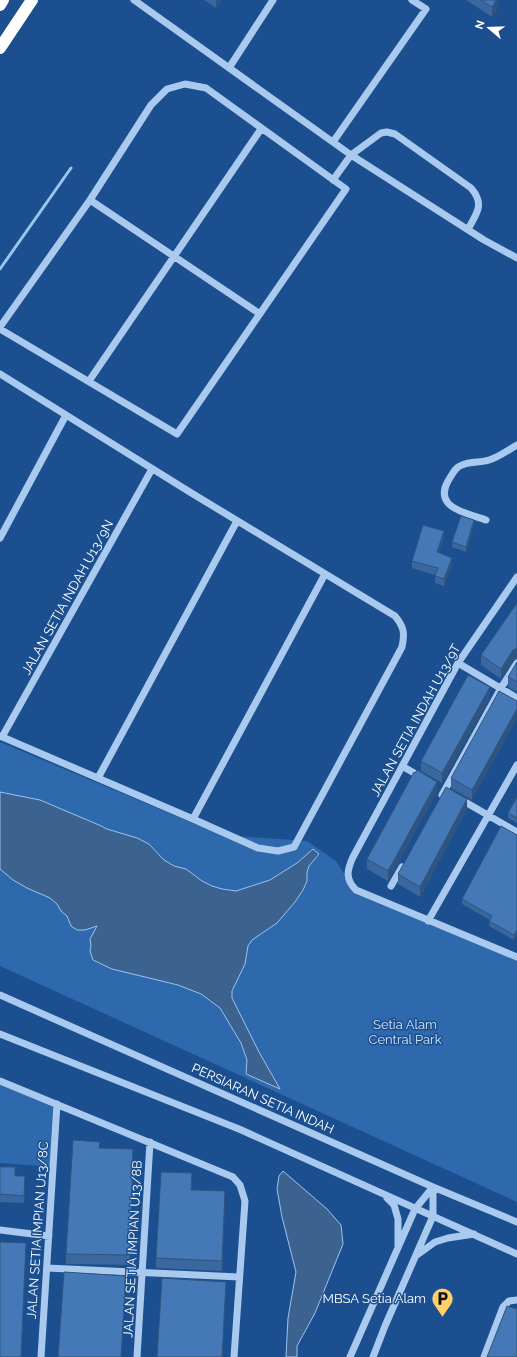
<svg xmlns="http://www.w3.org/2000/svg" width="517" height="1357" font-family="Raleway,sans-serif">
	<rect width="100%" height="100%" fill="#1b4f8f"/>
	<!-- green -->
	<path fill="#2e69ad" d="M0,742l221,93 86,6 29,20 19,30 68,31 94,37v243l-517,-236v-97l13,11 14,8 23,10 7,6 4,7 6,5 4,10 21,2 6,-3 -8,14 3,21 19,9 66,16 23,9 19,14 21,35 6,17 32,28 -20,-36 -27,-54v-6l8,-17 7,-20v-9l5,-6 25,-17 18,-21 8,-12 4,-9v-9l2,-6 10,-11 -6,-6 -16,14 -27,17 -34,11 -14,-2 -10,-3 -10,-5 -16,-12 -12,-3 -10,-6 -7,-8 -20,-14 -21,-6 -17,-7 -59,-25 -40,-8z
		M0,1081l57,23 -4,63 -53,-4z"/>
	<!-- water -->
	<path fill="#3c6290" stroke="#9cc4f0" d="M0,792l40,8 59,25 8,4 30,9 12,6 15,16 10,6 12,3 16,12 10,5 10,3 14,2 34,-11 27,-17 16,-14 6,5 -10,12 -2,6v9l-4,9 -8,12 -18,21 -25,17 -4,6 -3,18 -13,27v7l27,54 21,37 -34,-15 1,-14 -6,-17 -21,-35 -19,-14 -23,-9 -66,-16 -19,-9 -3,-9 1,-5 -1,-7 7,-13 -12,4h-8l-6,-4 -4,-10 -6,-5 -4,-7 -7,-6 -23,-10 -14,-8 -13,-11z
		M283,1171l44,38 14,16 2,19 -28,69 -18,33v11h-11l2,-39 8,-46 -14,-55 -5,-28 2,-13z"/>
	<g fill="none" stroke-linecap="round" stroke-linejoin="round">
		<!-- stream -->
		<path stroke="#9cc4f0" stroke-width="3" d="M0,269l71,-101"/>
		<!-- minor -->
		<path stroke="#a9c9ee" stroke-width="7" d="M134,0l217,155 133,85 33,18
			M229,68l44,-68
			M333,142l93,-133 -14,-9
			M333,180l18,-25 30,-22 6,-1 8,2 76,54c14,16 6,25 -3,41
			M90,200l170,114
			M0,327l90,-127 61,-95 16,-16 18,-5 21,4 140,101 -169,245 -177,-105
			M0,374l193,120 202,122c9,11 10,17 7,31l-108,200 -16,4 -20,-3 -65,-29 -193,-83
			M89,381l172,-252
			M486,520c-19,-7 -53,-12 -38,-39 4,-6 7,-14 14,-16 9,-4 19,-2 27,-5 10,-3 19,-10 28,-15
			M0,538l66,-123
			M517,577l-59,86 -105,194c-6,13 -8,22 3,33l161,67
			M458,663l59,35
			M2,737l150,-268
			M402,766l19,11
			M98,778l139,-257
			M442,795l59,-107 16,-25
			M460,799l57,33
			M193,819l132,-245
			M391,886l11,-19
			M428,921l89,-156
			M0,995l433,192 84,35
			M0,1034l239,95 278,125
			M0,1081l233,96 7,8 5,16 -11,156
			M387,1198l7,7 4,14v27
			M0,1230l49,6
			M417,1255l18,-13 13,-4 26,-4
			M47,1268l192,9
			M41,1357l16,-253
			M137,1357l13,-215
			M350,1357l65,-148 18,-22
			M373,1357l12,-31 48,-110v-29
			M484,1357l19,-50 6,-6 8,-1"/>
		<!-- highway -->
		<path stroke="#fff" stroke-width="12" d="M0,5l3,-5
			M0,48l32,-48"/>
	</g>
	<!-- wall -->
	<path fill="#3a679d" d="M204,0h17l-5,8z
		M466,0h32v7l-6,10z
		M474,525l-8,27 -14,-5v-5z
		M444,538l-5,15 13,12 -8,21 -9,-3v-8l-23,-7v-7z
		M517,603v55l-4,2 -12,19 -20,-14v-10z
		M517,662v30l-9,-5v-10z
		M490,697l-48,86 -21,-12v-10z
		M517,701l-45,99 -21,-12v-10z
		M415,773l22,19 -49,89 -21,-12v-10z
		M517,797v26l-9,-5v-5z
		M467,809l-47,88 -22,-13v-10z
		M517,835v100l-3,5 -25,-14 1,-6 -28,-16v-5z
		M100,1148l33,12 -3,105 -64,-1v-10z
		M0,1167l15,9 10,8 -1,19 -24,-1z
		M192,1183l-1,7 34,11 -3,70 -66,-3v-10z"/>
	<!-- shaded-wall -->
	<path fill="#305480" d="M216,0h5l-5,8z
		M496,0h2v7l-6,10v-10z
		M474,520v5l-8,27v-5z
		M444,531v7l-7,21v-7z
		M452,558v7l-8,21v-7z
		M517,648v10l-4,2 -12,19v-10l12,-19z
		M490,687v10l-48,86v-10z
		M517,709v10l-45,81v-10z
		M437,782v10l-49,89v-10z
		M467,799v10l-47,88v-10z
		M517,930v5l-3,5v-5z
		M225,1191v10l-3,70v-10z
		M26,1243v10l-5,104z
		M126,1276l-4,81h-1z
		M226,1282l-3,75h-1z"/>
	<!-- building -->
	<path fill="#4478b7" stroke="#305480" d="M481,0h15l-4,7z
		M461,516l13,4 -8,27 -14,-5z
		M423,525l21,6 -7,21 15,6 -8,21 -9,-3 3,-8 -26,-7z
		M517,603v45l-4,2 -12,19 -20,-14z
		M517,662v20l-9,-5z
		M468,675l22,12 -48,86 -21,-12z
		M499,691l18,10v8l-45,81 -21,-12z
		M417,770l20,12 -49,89 -21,-12 47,-87 1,1z
		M446,787l21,12 -47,88 -22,-13z
		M517,797v21l-9,-5z
		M501,826l16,9v95l-3,5 -25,-14 3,-5 -30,-17z
		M73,1140l27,2 -1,6 34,1 -3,106 -64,-1z
		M0,1167h15v9h10l-1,20 -24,-2z
		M161,1172l31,1 -1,17 34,1 -3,70 -66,-3z
		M0,1242l26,1 -5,114h-21z
		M64,1272l62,4 -5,81h-63z
		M162,1278l64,4 -4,75h-65z
		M507,1306l10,3v48h-30z"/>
	<!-- icons -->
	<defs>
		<symbol id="parking-pin" viewBox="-11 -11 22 30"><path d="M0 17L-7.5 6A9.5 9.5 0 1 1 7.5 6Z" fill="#ffd166" stroke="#1b4f8f"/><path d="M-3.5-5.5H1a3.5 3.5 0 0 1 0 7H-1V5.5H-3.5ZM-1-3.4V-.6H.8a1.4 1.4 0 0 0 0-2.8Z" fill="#111"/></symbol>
	</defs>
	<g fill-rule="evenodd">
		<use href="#parking-pin" x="430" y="1286" width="25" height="34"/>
	</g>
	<g text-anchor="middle" stroke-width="3" stroke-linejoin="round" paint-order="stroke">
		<!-- street labels -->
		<g font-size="13" fill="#fff" stroke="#1b4f8f">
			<text transform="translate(67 597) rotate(-61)" y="5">JALAN SETIA INDAH U13/9N</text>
			<text transform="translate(415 720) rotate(-61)" y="5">JALAN SETIA INDAH U13/9T</text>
			<text transform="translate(263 1098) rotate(24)" y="5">PERSIARAN SETIA INDAH</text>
			<text transform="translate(37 1230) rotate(-86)" y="5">JALAN SETIA IMPIAN U13/8C</text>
			<text transform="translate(132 1249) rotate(-87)" y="5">JALAN SETIA IMPIAN U13/8B</text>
		</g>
		<!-- park labels -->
		<g font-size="13" fill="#cfe3fa" stroke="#1b4f8f">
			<text x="405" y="1029">Setia Alam<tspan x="405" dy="15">Central Park</tspan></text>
		</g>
		<!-- poi labels -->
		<g font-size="13" fill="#fff" stroke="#1b4f8f" text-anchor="end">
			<text x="426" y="1303">MBSA Setia Alam</text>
		</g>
	</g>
	<!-- north arrow -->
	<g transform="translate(489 28) rotate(289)" stroke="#1b4f8f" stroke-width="3" paint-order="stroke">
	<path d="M0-3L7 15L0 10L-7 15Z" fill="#ffffff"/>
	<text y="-6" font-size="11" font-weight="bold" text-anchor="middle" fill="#ffffff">N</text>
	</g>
</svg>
